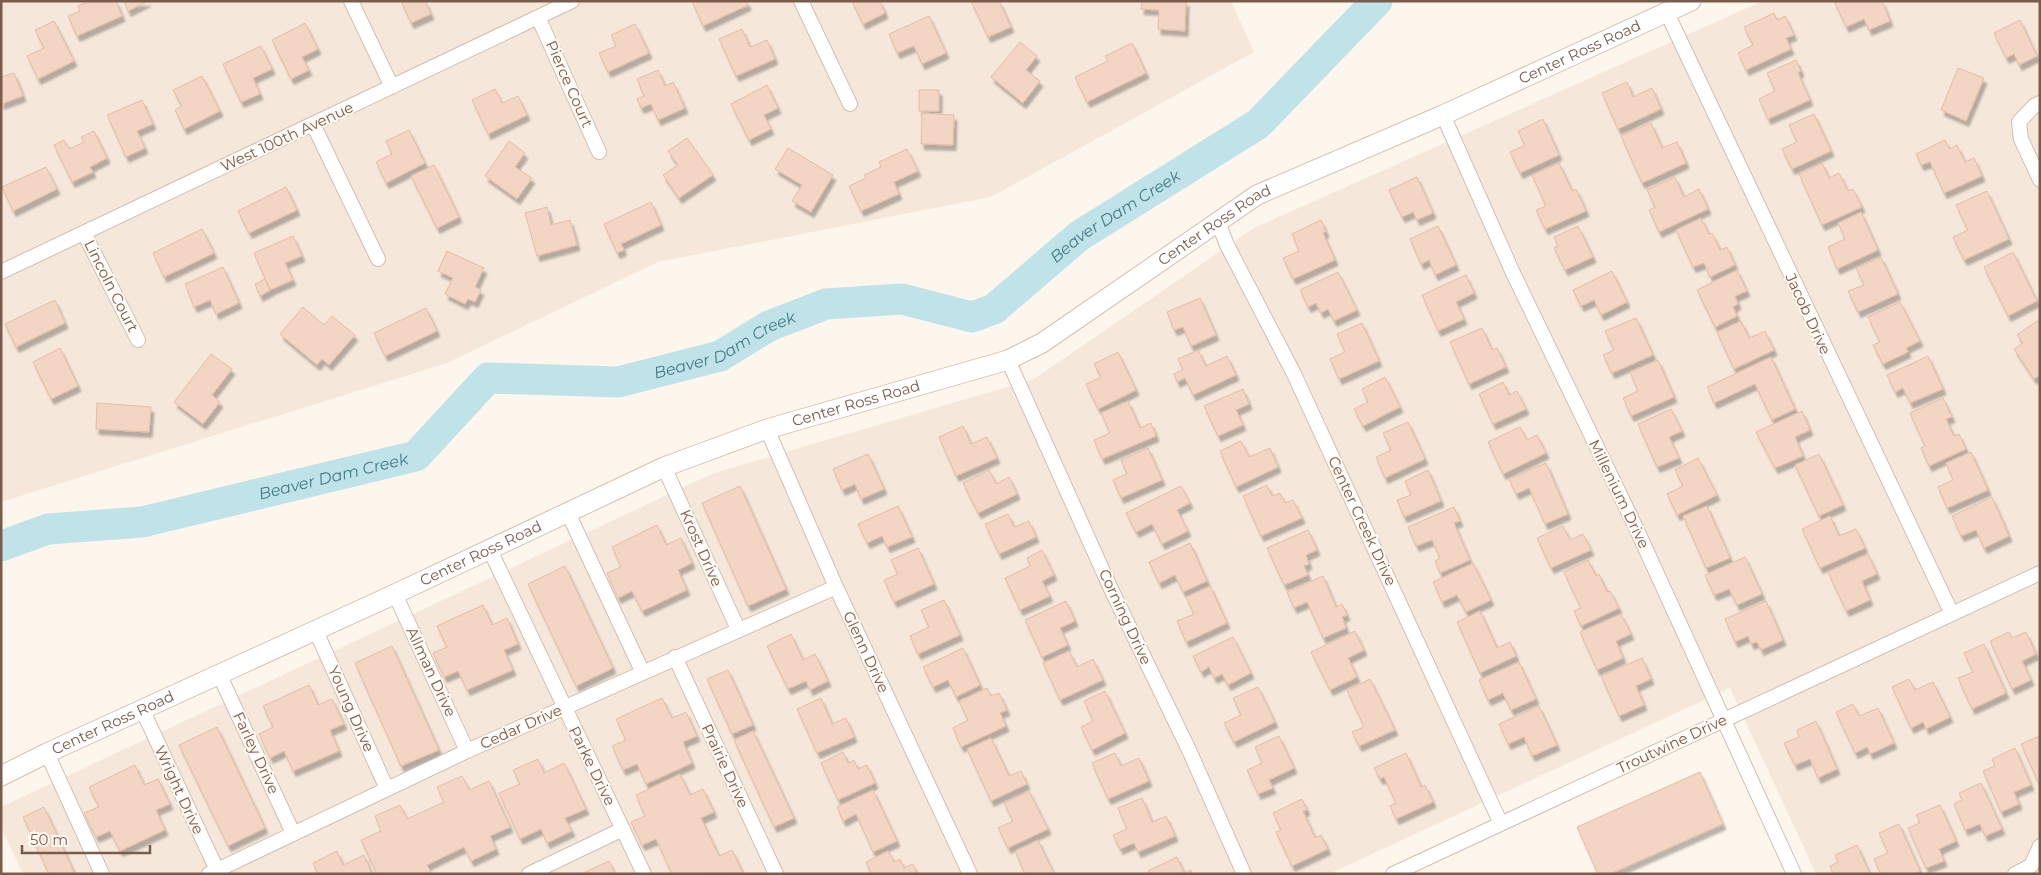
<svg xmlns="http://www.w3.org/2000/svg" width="2041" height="875" font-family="Montserrat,sans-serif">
	<defs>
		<filter id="shadow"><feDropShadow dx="3" dy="5.5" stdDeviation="1" flood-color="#0004"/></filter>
	</defs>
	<rect width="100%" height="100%" fill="#fdf6ec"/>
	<!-- residential -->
	<path fill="#f5e8da" d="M1,1h1230l23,51 -263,145 -333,65 -211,101 -446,139z
		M1763,1h277v873h-224l-86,-186 -401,186h-1306l-22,-47v-20l713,-334 320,-94 220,-151z"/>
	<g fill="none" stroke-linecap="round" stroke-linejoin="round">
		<!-- river -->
		<path stroke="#bfe3e8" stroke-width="31" id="s1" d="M1,546l47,-17 94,-7 274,-66 72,-78 130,4 102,-26 49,-30 57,-22 76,-5 70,18 22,-8 85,-73 179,-112 119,-123"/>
	</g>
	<!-- building -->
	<path fill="#f3d5c3" stroke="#e6bba3" filter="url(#shadow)" d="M89,1h27l6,15 -45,20 -9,-20 12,-5 -2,-5z
		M124,1h24l-20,10z
		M401,1h24l6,13 -20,9z
		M692,1h55l1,4 -45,21z
		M852,1h28l5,12 -22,11z
		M971,1h28l12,26 -23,10z
		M1142,1h44l-1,30 -27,-2 1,-19 -18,-1z
		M1834,1h48l8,20 -21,9 -5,-11 -18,8z
		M1774,13l3,7 8,-4 9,19 -8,3 5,11 -45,21 -8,-17 15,-8 -9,-18z
		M929,16l17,37 -24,11 -8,-18 -17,7 -8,-19z
		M2020,20l17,36 -18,9 -5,-11 -8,4 -12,-25z
		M54,21l20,40 -36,18 -11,-23 17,-8 -9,-18z
		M305,23l13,26 -16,8 7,13 -18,9 -19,-39z
		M635,24l14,29 -41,19 -9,-19 17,-7 -5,-11z
		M742,29l8,18 17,-7 8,19 -39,17 -17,-37z
		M1020,42l17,14 -11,14 14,11 -17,22 -32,-26z
		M1132,43l14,30 -59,29 -12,-25 33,-16 -3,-5z
		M261,46l11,23 -19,9 7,16 -19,8 -18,-38z
		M1796,60l5,11 -3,2 12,27 -42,19 -9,-20 16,-8 -8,-18z
		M1958,68l26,10 -18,43 -25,-11z
		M658,70l7,16 8,-4 12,26 -27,12 -7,-16 -10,4 -4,-9 7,-3 -7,-17z
		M14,73l9,23 -22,8v-27z
		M202,76l18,35 -36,18 -9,-19 7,-4 -9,-16z
		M1627,82l6,15 19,-9 9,21 -43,20 -16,-36z
		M767,85l11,23 -14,7 7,14 -22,11 -18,-36z
		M495,89l7,14 16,-7 9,19 -39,19 -16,-34z
		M919,90h20v21h-20z
		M142,100l11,24 -16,7 8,17 -19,9 -19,-42z
		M922,113l32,2 -1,30 -32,-1z
		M1814,114l17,37 -39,18 -10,-20 15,-7 -8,-17z
		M1543,119l16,36 -39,18 -10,-21 15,-7 -7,-14z
		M1651,123l11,25 15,-6 9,21 -44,20 -21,-47z
		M409,130l16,33 -39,20 -10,-21 16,-8 -6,-13z
		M94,131l13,27 -17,9 3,5 -21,10 -18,-37 10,-5 5,9 15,-7 -3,-5z
		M687,138l26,37 -34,23 -16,-23 15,-10 -10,-14z
		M1945,140l4,9 8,-4 8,17 9,-4 8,18 -38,17 -14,-31 -9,3 -5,-11z
		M509,141l16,12 -10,14 17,11 -15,21 -32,-23z
		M788,148l45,27 -22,37 -19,-11 10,-16 -27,-16z
		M907,149l11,22 -24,11 5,12 -38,17 -12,-25 17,-8 -2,-3 17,-8 -2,-5z
		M1559,163l13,28 4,-2 10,22 -41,18 -9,-19 10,-4 -14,-31z
		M1822,163l7,15 10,-5 9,18 5,-2 9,18 -40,18 -23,-51z
		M434,165l25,52 -22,11 -26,-52z
		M46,167l11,22 -44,22 -11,-24z
		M1417,177l16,36 -16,7 -4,-8 -11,5 -13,-27z
		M1675,177l9,20 15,-8 9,20 -49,23 -10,-22 6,-3 -8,-17z
		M286,187l11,23 -48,23 -11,-22z
		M1987,191l22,48 -45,21 -11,-23 15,-7 -12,-25z
		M651,202l10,23 -40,19 3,6 -7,3 -13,-29z
		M547,207l4,18 19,-5 7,25 -40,11 -12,-43z
		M1861,212l17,38 -41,19 -9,-22 17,-8 -7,-16z
		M1701,218l8,16 3,-1 8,17 7,-3 8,18 -25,12 -6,-14 -11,4 -17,-37z
		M1321,220l5,12 -3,1 12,27 -42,19 -10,-21 16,-7 -7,-17z
		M1438,226l18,39 -21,10 -6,-15 -8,4 -11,-25z
		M1578,226l15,31 -28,13 -11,-22 4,-2 -4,-9z
		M202,229l12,24 -50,24 -11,-24z
		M293,236l9,20 -17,7 8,17 -23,10 -16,-37z
		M447,251l37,17 -9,19 6,3 -6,12 -7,-3 -3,5 -20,-10 8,-16 -15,-7z
		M2013,252l24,49 -29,15 -24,-49z
		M1881,257l17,37 -40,18 -10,-21 16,-6 -8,-17z
		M223,267l16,36 -23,11 -6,-14 -16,7 -9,-23z
		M1737,270l10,21 -12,5 3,8 -5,3 4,9 -22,11 -18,-37z
		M1612,271l15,31 -26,13 -7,-15 -13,6 -8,-16z
		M1338,272l19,38 -23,11 -6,-12 -7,4 -5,-10 -8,4 -8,-17z
		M1466,275l8,18 -18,9 8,17 -26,12 -16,-36z
		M265,279l6,11 -11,6 -5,-12z
		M1200,298l16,37 -25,11 -8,-19 -9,3 -7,-18z
		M55,300l10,23 -49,24 -11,-23z
		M1900,302l20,39 -14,7 2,4 -25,12 -10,-19 7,-3 -12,-25z
		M303,307l21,18 8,-9 23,19 -26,30 -7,-6 -5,6 -37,-31z
		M426,308l11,23 -52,25 -11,-23z
		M1636,318l17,37 -41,18 -9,-18 11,-5 -9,-19z
		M2040,319v56l-6,4 -20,-30 9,-6 -6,-8z
		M1741,321l8,17 16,-7 9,19 -40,19 -17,-37z
		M1362,323l17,38 -40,18 -9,-20 15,-7 -8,-18z
		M1482,328l10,22 5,-2 9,19 -37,17 -19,-42z
		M60,348l18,38 -27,13 -18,-37z
		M1198,350l8,16 21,-10 9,19 -43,20 -8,-17 -8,4 -3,-8 9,-4 -5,-11z
		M1118,352l18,38 -38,19 -12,-25 15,-7 -7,-13z
		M211,354l21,15 -20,26 8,7 -17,22 -29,-22z
		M1928,356l15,33 -33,14 -7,-15 -8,4 -8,-17z
		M1771,357l24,52 -23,11 -17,-36 -41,19 -7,-16z
		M1658,360l16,37 -43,19 -8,-18 15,-7 -8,-19z
		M1385,377l15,30 -37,19 -9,-17 14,-7 -6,-13z
		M1503,382l6,13 8,-4 9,18 -33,15 -14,-30z
		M1243,389l6,15 -13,6 7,15 -25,11 -14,-30z
		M1943,398l9,19 -6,2 8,17 5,-2 7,15 -37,17 -8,-18 4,-2 -15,-33z
		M1128,401l12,27 11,-5 5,13 -54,23 -8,-19 16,-7 -9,-20z
		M97,403l54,4 -2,25 -53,-3z
		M1671,409l11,22 -13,6 10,21 -22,9 -19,-43z
		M1802,411l8,19 -15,7 8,19 -28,12 -19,-36z
		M1408,422l17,37 -40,19 -9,-21 15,-7 -8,-17z
		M963,426l8,18 16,-7 10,21 -41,18 -17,-39z
		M1520,427l7,13 10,-5 9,18 -43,21 -15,-32z
		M1241,441l8,16 21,-9 8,19 -42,20 -16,-36z
		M1148,448l14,32 -41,18 -8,-18 14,-6 -6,-14z
		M1971,452l17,38 -41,18 -9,-21 15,-7 -7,-17z
		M868,454l16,35 -23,10 -6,-15 -13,6 -9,-21z
		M1819,454l24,51 -24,11 -24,-51z
		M1698,458l19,37 -40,20 -10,-21 16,-8 -8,-16z
		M1546,463l22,51 -23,10 -16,-36 -13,6 -7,-15z
		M989,470l7,14 13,-7 8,17 -39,19 -15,-30z
		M1428,470l13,31 -37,16 -7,-17 14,-5 -6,-14z
		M1267,485l5,11 8,-3 5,10 8,-3 9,18 -41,18 -18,-40z
		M740,486l46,103 -38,17 -46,-103z
		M1181,486l9,17 -13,7 11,21 -26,13 -10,-20 -16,8 -10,-19z
		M1992,497l17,39 -25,12 -8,-18 -15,6 -9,-20z
		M898,506l14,31 -25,10 -5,-11 -15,7 -9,-19z
		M1707,506l23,52 -24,10 -23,-52z
		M1454,507l6,14 -6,2 16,37 -30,13 -5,-12 5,-3 -8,-18 -16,6 -8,-19z
		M1008,514l6,13 15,-6 7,16 -37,17 -14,-30z
		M1830,516l9,20 17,-7 9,19 -45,20 -18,-39z
		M657,525l9,20 15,-7 11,25 -14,7 9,20 -45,21 -10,-20 -14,7 -11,-25 14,-6 -9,-20z
		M1563,526l7,14 13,-6 8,16 -40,18 -14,-30z
		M1308,530l9,20 -11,5 3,9 -5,2 4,9 -24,10 -17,-37z
		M1190,543l17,38 -24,11 -8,-17 -16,8 -10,-21z
		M918,548l16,36 -40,18 -10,-22 14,-6 -7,-14z
		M1042,550l12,25 -12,6 8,15 -30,14 -15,-32 25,-12 -3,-8z
		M1868,554l9,20 -15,7 8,19 -24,11 -18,-39z
		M1745,557l17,37 -25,11 -8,-16 -15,6 -9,-20z
		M1588,560l8,16 3,-2 8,18 3,-1 9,17 -38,18 -7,-15 7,-3 -17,-36z
		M1473,563l18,37 -25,12 -9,-17 -15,7 -9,-20z
		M565,566l48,102 -37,18 -48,-102z
		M1323,576l13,31 6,-3 5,11 -5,2 4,11 -23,10 -16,-36 -13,6 -7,-16z
		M1210,586l17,37 -41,19 -9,-21 17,-7 -8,-17z
		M944,600l16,35 -42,19 -8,-18 19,-9 -8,-17z
		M1066,601l9,20 -15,7 8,17 -26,12 -17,-37z
		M1766,601l17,39 -22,10 -4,-8 -6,2 -3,-8 -13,6 -10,-23z
		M483,605l9,20 15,-7 11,26 -14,6 9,20 -46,20 -9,-19 -14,6 -11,-24 14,-6 -10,-21z
		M1480,611l17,37 13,-6 6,14 -36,17 -23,-51z
		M1621,614l10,20 -15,7 7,17 -26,12 -17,-38z
		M1355,631l9,19 -16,8 9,19 -27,13 -19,-38z
		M2009,632l3,6 14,-6 10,22 -14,7 9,19 -19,9 -22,-48z
		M791,634l12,26 12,-6 13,27 -18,9 -4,-9 -18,8 -21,-43z
		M1233,637l18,36 -23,12 -6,-11 -8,4 -5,-11 -8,5 -8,-16z
		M1984,644l22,49 -34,16 -14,-31 15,-6 -9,-19z
		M392,646l47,104 -38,16 -46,-103z
		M963,648l17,37 -24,12 -8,-17 -15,7 -10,-20z
		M1069,651l8,16 16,-8 10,21 -43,20 -17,-37z
		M1642,658l9,21 -15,7 8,19 -25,11 -18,-40z
		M1519,662l17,37 -25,11 -8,-17 -15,7 -9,-20z
		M728,670l25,55 -21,9 -25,-55z
		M1370,679l25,51 -36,16 -7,-14 12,-5 -17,-37z
		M1909,679l6,11 18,-8 17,35 -24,12 -3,-7 -12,6 -19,-41z
		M309,685l9,20 14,-6 12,25 -14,6 9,21 -46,20 -9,-20 -14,7 -11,-24 14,-7 -10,-21z
		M1258,687l17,35 -41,20 -10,-19 17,-8 -8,-17z
		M987,688l4,8 8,-3 8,17 -7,3 6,13 -45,21 -8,-19 15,-8 -9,-19z
		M1105,691l20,42 -33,17 -11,-23 12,-6 -9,-20z
		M662,698l10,20 14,-6 11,24 -14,6 9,21 -46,21 -9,-20 -14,6 -11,-24 14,-6 -10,-21z
		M821,698l11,26 14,-6 8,19 -37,16 -20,-44z
		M1853,704l6,12 19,-8 16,35 -24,11 -3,-7 -12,6 -19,-41z
		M1539,706l18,39 -25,11 -8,-19 -16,7 -9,-20z
		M1816,721l21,48 -19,9 -8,-19 -15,6 -11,-22 15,-6 -2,-7z
		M217,727l48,101 -37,18 -49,-101z
		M753,731l41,87 -20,9 -40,-87z
		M1279,736l15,32 -25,12 4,8 -15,6 -11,-24 15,-7 -7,-16z
		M2040,736v50l-19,-42z
		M991,738l18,38 12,-5 6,13 -36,17 -24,-52z
		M2015,748l16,37 -17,7 5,12 -18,8 -18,-41 12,-5 -3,-7z
		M843,752l5,11 6,-3 4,9 9,-4 8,18 -37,17 -17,-37z
		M1115,753l6,13 18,-8 10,23 -41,18 -16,-36z
		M1406,753l15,34 4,-2 8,17 -37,17 -6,-13 6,-3 -12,-26 -4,2 -6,-11z
		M538,759l6,14 20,-10 22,46 -21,9 7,13 -25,12 -6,-14 -21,10 -21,-46 21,-9 -7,-14z
		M135,765l9,20 14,-6 12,25 -14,6 9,20 -45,21 -10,-20 -14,6 -12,-24 15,-6 -10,-20z
		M1700,772l23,52 -113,50h-12l-21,-47z
		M680,774l10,21 13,-6 11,23 -13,6 18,38 13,-6 11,23 -71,1 -16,-35 -14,6 -11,-23 14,-6 -9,-21z
		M462,776l7,14 20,-9 21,46 -20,9 6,13 -25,12 -7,-14 -37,18 5,9h-55l-16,-34 20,-9 -6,-15 25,-11 7,14 37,-17 -7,-15z
		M1981,783l21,46 -17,7 -5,-12 -15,6 -11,-26 8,-4 -3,-7z
		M873,790l24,51 -24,11 -17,-38 -13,7 -6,-14z
		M1029,791l19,38 -40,19 -10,-20 15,-7 -9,-18z
		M1142,798l10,24 14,-6 9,20 -37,16 -4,-9 -14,6 -7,-14 14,-6 -9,-21z
		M1302,799l5,11 -4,1 12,27 6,-3 7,14 -36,17 -16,-34 5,-2 -8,-17z
		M1940,805l16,36 -17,8 5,12 -18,7 -18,-40 12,-5 -4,-8z
		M44,807l31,67h-26l-26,-57z
		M1899,824l21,47 -5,3h-34l-7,-15 14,-6 -9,-20z
		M1038,840l16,34h-29l-10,-23z
		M1857,845l13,29h-37l-3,-8 8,-4 -3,-7z
		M337,851l6,14 21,-10 8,19h-54l-5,-11z
		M888,851l6,11 6,-3 4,9 9,-4 4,10h-46l-5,-12z
		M1177,857l7,16 7,-3 1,4h-43l-1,-3z
		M609,861l6,13h-34z"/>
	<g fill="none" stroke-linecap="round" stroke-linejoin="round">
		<defs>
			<path id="street" d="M351,1l41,86
				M801,1l49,103
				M1667,13l285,601
				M538,17l61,135
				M2040,103l-6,3 -15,16 2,17 19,41
				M1443,115l70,158 124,257 157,344
				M313,124l65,135
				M1218,222l9,23 67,129 207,450
				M84,233l54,107
				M1,272l571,-271
				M1008,360l103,229 78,161 55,124
				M767,429l69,158 134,287
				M664,467l74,162
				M568,513l75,160
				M490,550l154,324
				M395,594l72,157
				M315,629l72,160
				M675,657l101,217
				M219,674l74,159
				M142,709l75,161
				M47,753l55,121
				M209,874l258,-123 369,-164
				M529,874l94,-45
				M1393,874l647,-301
				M2015,874l16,-8 9,-20"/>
			<g id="secondary">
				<path id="s2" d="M1,776l46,-23 348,-159 269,-127 103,-38 241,-69 34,-17 215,-148 186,-80 248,-114"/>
			</g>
		</defs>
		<!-- street casing -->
		<use href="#street" stroke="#d1beb0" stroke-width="16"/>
		<!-- secondary casing -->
		<use href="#secondary" stroke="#d6c0b0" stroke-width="21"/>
		<!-- street -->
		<use href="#street" stroke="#fff" stroke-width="14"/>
		<!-- secondary -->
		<use href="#secondary" stroke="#fff" stroke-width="19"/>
	</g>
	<g text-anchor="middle" stroke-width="4" stroke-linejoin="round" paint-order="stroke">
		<!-- street labels -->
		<g font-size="15" fill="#7a5c4d" stroke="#fffaf3">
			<text dy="5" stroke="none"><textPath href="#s2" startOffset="1744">Center Ross Road</textPath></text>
			<text transform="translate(569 84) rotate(66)" y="5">Pierce Court</text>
			<text transform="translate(287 137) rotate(-25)" y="5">West 100th Avenue</text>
			<text dy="5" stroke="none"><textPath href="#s2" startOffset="1339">Center Ross Road</textPath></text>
			<text transform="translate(111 286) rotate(63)" y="5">Lincoln Court</text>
			<text transform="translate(1808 314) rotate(65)" y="5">Jacob Drive</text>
			<text dy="5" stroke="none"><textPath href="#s2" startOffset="934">Center Ross Road</textPath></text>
			<text transform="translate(1619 494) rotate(64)" y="5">Millenium Drive</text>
			<text transform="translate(1362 521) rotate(65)" y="5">Center Creek Drive</text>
			<text transform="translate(701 548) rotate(66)" y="5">Krost Drive</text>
			<text dy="5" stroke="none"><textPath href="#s2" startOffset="529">Center Ross Road</textPath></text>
			<text transform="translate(1125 617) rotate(65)" y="5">Corning Drive</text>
			<text transform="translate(866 652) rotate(65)" y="5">Glenn Drive</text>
			<text transform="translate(431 672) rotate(65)" y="5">Allman Drive</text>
			<text transform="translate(351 709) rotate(66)" y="5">Young Drive</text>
			<text dy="5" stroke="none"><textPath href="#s2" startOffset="124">Center Ross Road</textPath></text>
			<text transform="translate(521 727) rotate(-24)" y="5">Cedar Drive</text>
			<text transform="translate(1672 744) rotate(-25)" y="5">Troutwine Drive</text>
			<text transform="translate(256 753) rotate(65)" y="5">Farley Drive</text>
			<text transform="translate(592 766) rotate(64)" y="5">Parke Drive</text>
			<text transform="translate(725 766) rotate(65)" y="5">Prairie Drive</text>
			<text transform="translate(179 790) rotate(65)" y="5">Wright Drive</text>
		</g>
		<!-- water labels -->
		<g font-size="16" font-style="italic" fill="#437c86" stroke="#fffaf3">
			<text dy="6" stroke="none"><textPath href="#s1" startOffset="1211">Beaver Dam Creek</textPath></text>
			<text dy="6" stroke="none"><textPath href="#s1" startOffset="776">Beaver Dam Creek</textPath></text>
			<text dy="6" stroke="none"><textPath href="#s1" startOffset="341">Beaver Dam Creek</textPath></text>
		</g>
	</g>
	<!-- border -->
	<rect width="2041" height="875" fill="none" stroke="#7a5c4d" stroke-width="5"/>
	<!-- scale -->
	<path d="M22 845v8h128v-8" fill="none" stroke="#7a5c4d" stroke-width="2.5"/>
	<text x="30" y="845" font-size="15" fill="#7a5c4d" stroke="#fffaf3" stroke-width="4" paint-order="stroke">50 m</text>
</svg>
